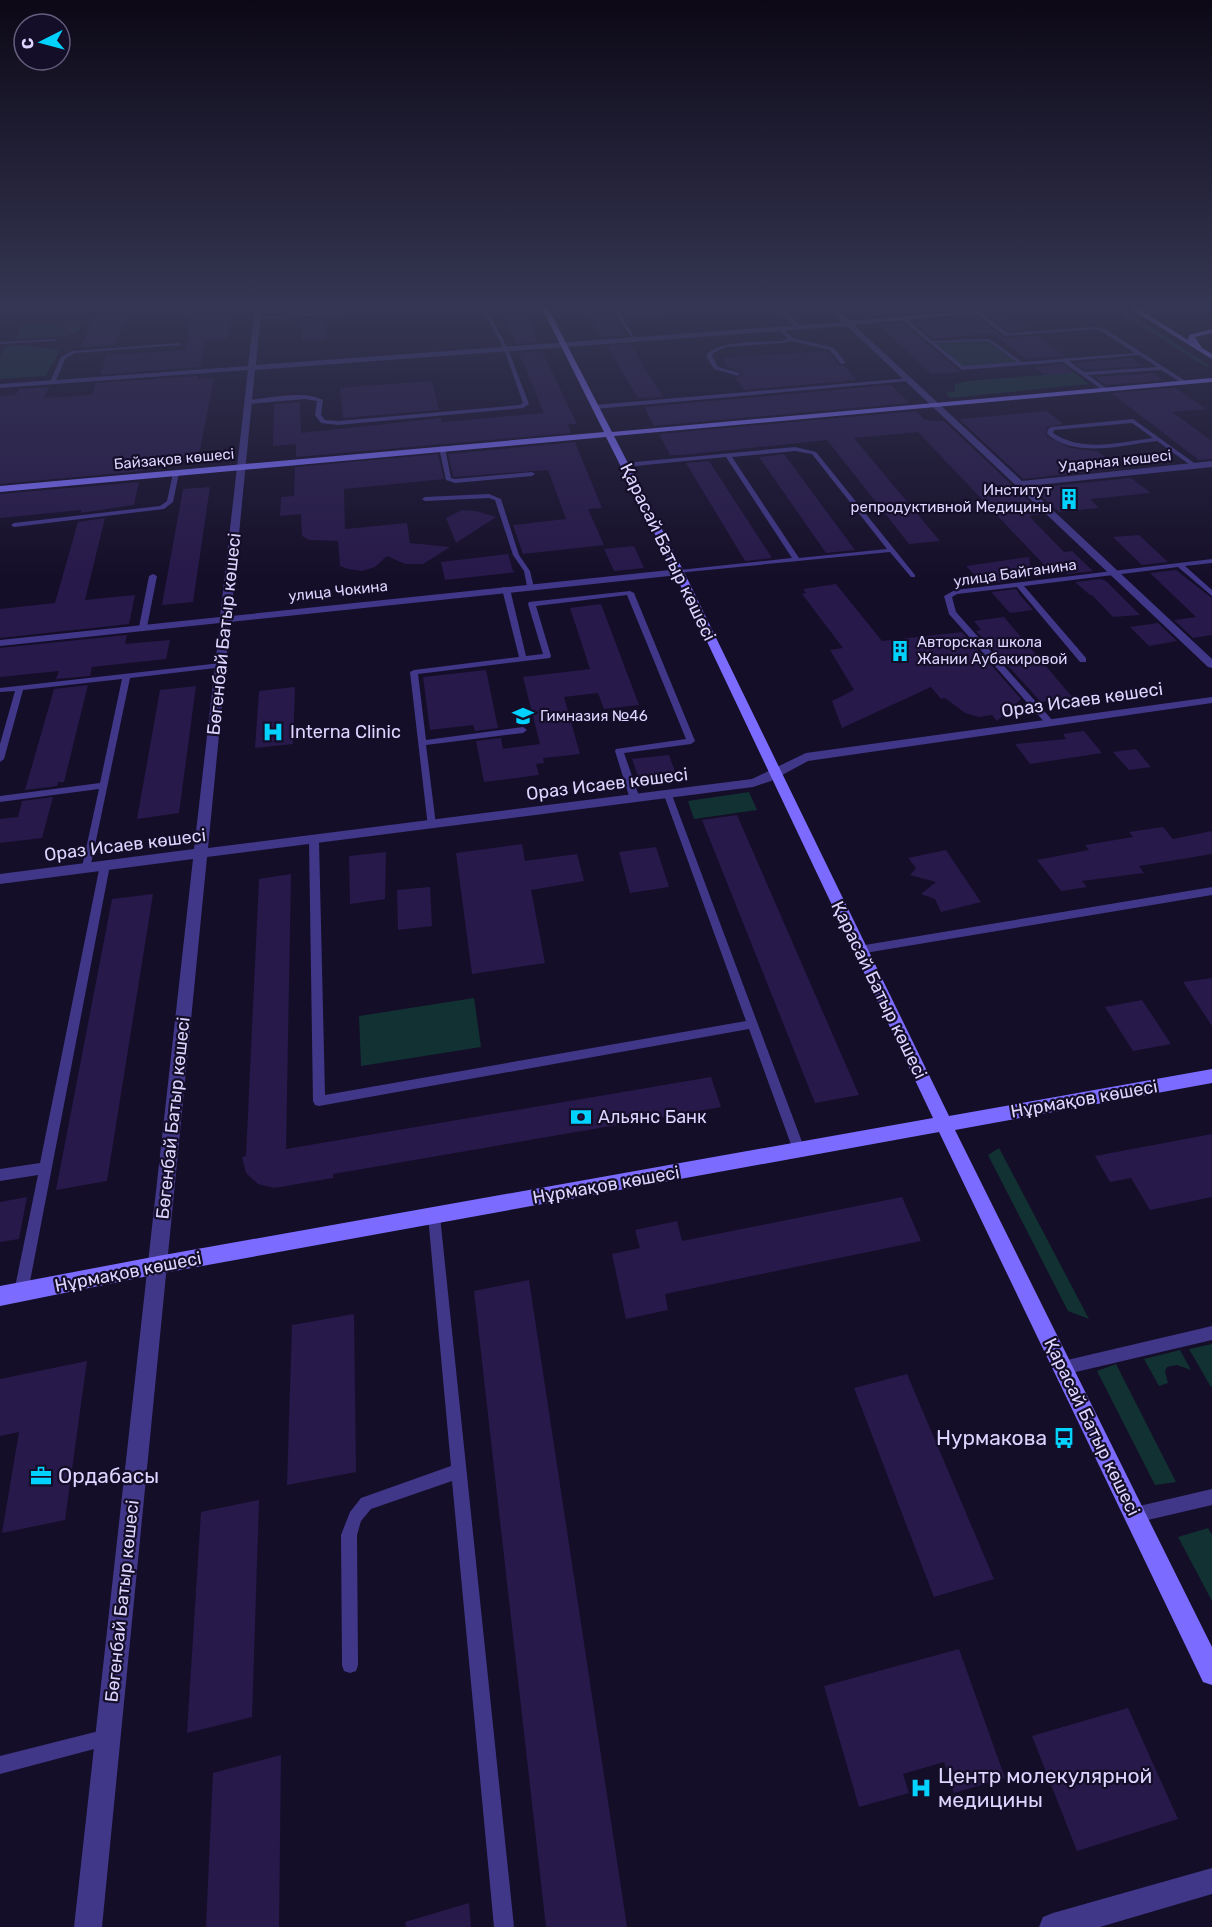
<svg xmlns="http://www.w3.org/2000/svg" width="1212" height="1927" font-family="Rubik,sans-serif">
	<rect width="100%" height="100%" fill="#150e28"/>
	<!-- green -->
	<path fill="#113132" d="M1112,308h9l91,59h-6z
		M82,320l-3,11 -13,5 -50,3 7,-16z
		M977,338l18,4 26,21 -59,5 -31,-26z
		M19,345l41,5 -14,26 -46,3v-22l4,-10z
		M1054,364h9l26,20 -139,14 -4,-5 9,-2v-7l13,-3 98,-8z
		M749,792l8,18 -63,9 -6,-18z
		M474,998l7,49 -120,19 -2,-50z
		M999,1148l90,171 -21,-8 -80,-156z
		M1212,1344v42l-1,1 -22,-38z
		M1180,1350l11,20 -14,-5 -10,2 -2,4 3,12 -9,3 -15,-27z
		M1116,1364l60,118 -21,3 -58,-114z
		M1208,1528l4,7v66l-34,-64z"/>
	<!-- building -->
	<path fill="#27194a" d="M99,308h31l-15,37 -35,3z
		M192,308h39l-3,31 -23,2 -5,26 -100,8 7,-20 79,-5z
		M501,308h22l15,34 -22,2z
		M584,308h22l18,28 -22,1z
		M861,308h108l-98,9z
		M1005,312v8h11l13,9 -20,2 -23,-17z
		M974,315l30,23 33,-2 28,20 -39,3 -33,-26 -60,6 -20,-17z
		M325,316l1,23 -24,2v-23z
		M902,323l59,49 -30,2 -52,-49z
		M630,344l33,53 -25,1 -31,-52z
		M542,351l35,73h-9l3,9 -275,24v-13l-23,2 1,-42 26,-2 1,31 140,-15 1,4 102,-9 -25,-60z
		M824,351l5,1 10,13 5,1 13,14 -113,10 -8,-12 4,-1 2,-5 -14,-4 -6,-10z
		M1131,358l11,8 -57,4 -10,-7z
		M1062,364l12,9 -29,2 -11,-8z
		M1153,373l10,7 -57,5 -12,-8z
		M198,376l-1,3 17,-1 -15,77 -55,5 -2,11 -142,13v-88l16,-1 3,-6 30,-2 -5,11 48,-3 4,-12z
		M432,381l7,29 -96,8 -3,-30z
		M891,385l18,18 -255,23 -10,-19z
		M1175,388l31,21 -34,3 40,29v18l-13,1 -88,-67z
		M916,411l9,9 19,1 99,93 -14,2 35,36 8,-1 21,20 -26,3 -8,-7 -11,2 -130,-137 -64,6 86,103 -31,3 -82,-104 -146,15h-11l-11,-21z
		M1047,411l16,13 -16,3 -1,9 25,12 26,3 23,17 -97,11 -64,-60z
		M575,442l27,66 -14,1 16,36 -81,9 -10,-29 53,-6 -18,-49 -93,7 -2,-1 -5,-22z
		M438,454l6,25 -100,10 1,40 62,-6 3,20 40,4 -27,17h-18l-18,-8 -12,11 -13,4 -14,-2 -8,-3 -2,-25 -29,-1 -7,-4 -1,-22 -21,2 1,-19 13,-1 1,-29z
		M784,454l71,96 -29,3 -67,-96z
		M709,461l63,97 -27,3 -59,-98z
		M1131,478l20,15 -61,6 9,9 -40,4 -27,-24z
		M139,482l-5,23 -53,8v-3l-81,8v-24z
		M210,487l-17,115 -31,3 21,-116z
		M462,510l14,1 20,6 -40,26 -10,-25z
		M105,518l-20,82 50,-5 -6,29 -129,14v-29l55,-6 23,-81z
		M1139,535l29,27 -26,3 -29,-28z
		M634,546l10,22 -30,3 -10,-22z
		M508,554l5,17 3,1 -71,8 -4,-18z
		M1029,557l2,15 -27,5 4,4 -25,3 -17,-18z
		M1176,570l36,28v37l-19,3 -19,-18 22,-3 -46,-44z
		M1101,579l5,2 34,34 -27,2 -21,-22h-2l-15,-13z
		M836,584l46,57 80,-9 59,67 -24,22 -5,-6 -13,2 -14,-4 -20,-15 -4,1 -10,-12 -89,41 -10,-27 22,-11 -24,-40 13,-2 -41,-54 4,-1 -3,-4z
		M1016,589l4,6 13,15 -23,3 -19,-21z
		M601,604l38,101 -35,4 -6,-16 -34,4 16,57 -37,4 1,5 -8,1 3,11 -55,7 -8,-41 25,-3 2,11 37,-5 -17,-67 67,-8 -20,-61z
		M1004,617l69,81 -32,4 -65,-71 5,-1 -7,-9z
		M1158,623l19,18 -28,5 -19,-19z
		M127,635l-2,9 45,-4 -4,19 -74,8 -2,9 -34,3 3,-8 -59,6v-29z
		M486,670l12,58 -23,3 -2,-6 -43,5 -7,-53z
		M88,685l-24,97h-6l-1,4 -32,4 29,-101z
		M196,686l-17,127 -42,6 23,-129z
		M295,687l-2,57 -38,4 4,-57z
		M1084,731l18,22 -72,11 -15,-20 51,-5 -3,-5z
		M1136,749l15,18 -22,3 -16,-18z
		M669,755l8,22 -37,5 -8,-23z
		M53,797l-11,41 -42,5v-24l18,-2 4,-16z
		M737,815l122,280 -44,8 -113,-283z
		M1163,827l10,12 39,-8v23l-73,12 5,7 -62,8 5,6 -26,4 -24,-31 52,-10 -4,-5 48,-8 -4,-5z
		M522,844l3,17 52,-7 7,27 -53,9 14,73 -73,11 -16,-121z
		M656,847l13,40 -39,6 -11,-41z
		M946,850l12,18 23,34 -40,10 -6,-13 -14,-5 15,-12 -26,-7 6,-7 -8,-10z
		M386,852l-1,47 -35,5 -1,-48z
		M291,874l-5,275 425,-72 10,30 -388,67v4l-59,10 -16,-4 -12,-11 -4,-16 4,-1 13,-277z
		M430,887l2,39 -34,4 -1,-40z
		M153,894l-46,287 -51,9 56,-291z
		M1212,978v48l-29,-44z
		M1142,1000l29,44 -38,7 -28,-44z
		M1212,1134v63l-62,13 -19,-32 -21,4 -15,-26z
		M27,1197l-8,42 -19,3v-40z
		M902,1197l19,44 -256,53 3,16 -42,9 -14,-65 28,-6 -5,-18 42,-9 5,20z
		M529,1280l98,647h-81l-72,-636z
		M354,1314l2,158 -69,13 5,-160z
		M87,1361l-22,159 -63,13 17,-101 -19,4v-57z
		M907,1374l87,205 -60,18 -80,-209z
		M259,1500l-7,217 -65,16 14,-221z
		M959,1649l46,129 -51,15 -10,-31 -41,12 6,19 -50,14 -35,-121z
		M1128,1708l50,111 -101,32 -45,-115z
		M281,1755l-2,172h-73l7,-154z
		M469,1903l2,24h-65l-1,-5z"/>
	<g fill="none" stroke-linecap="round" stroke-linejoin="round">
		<!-- lane -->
		<path fill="#403789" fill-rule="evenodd" d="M381,308h28l-152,11 -2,-1z
			M482,308h4l22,41 21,55 -6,4 -185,17 -17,-2 -6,-8 2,-14 -12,-2 -56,5 -3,-2 3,-2c23,-2 53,-10 74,0l-2,15 4,5 13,1 182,-16 3,-2 -19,-54z
			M612,308h4l4,6 77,-6h27l-103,8 15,24 -2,1z
			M777,308h5l19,19v2h-4z
			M975,308h4v4l29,21 87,-6 10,2 82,53 -5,1 -21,-13 -73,5 18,13 -2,3 -41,-29 -101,8 -61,-51 4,-1 27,23 57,-2 33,23 113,-9 -34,-22 -6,-2 -90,7 -30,-23zM988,341l29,21 -54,4 -28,-23zM1139,355l18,12 -73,5 -15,-11z
			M1178,308h17l-54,7 -2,-1z
			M781,328l12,10 41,10 12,15 -5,1 -11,-14 -39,-9 -8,2 -57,4 -13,6 -1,3 6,11 22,6 -2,3 -24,-7 -8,-13c9,-16 59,-14 76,-15l6,-2 -9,-10z
			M57,339l-2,2 -55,3v-2z
			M179,343l2,2 -106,8 -10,6 -10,24 -5,-1 11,-25 11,-6z
			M911,378l-2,3 -314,28 -3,-2 3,-2z
			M1133,419l64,46v2h-4l-36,-26c-34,4 -81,18 -110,-7l1,-5 3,-2zM1132,423l21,15c-32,4 -71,15 -100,-5l1,-3z
			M442,446l3,2 6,30 4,1 77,-7 3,2 -3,2 -77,7 -9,-3 -7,-32z
			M795,447l21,5 99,123v2h-4l-21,-25 -213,21v-2l2,-1 113,-12 -66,-101 -101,10 -3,-2 3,-2zM795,451l17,3 75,95 -88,9 -67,-101z
			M176,471l3,2 -6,29 -9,7 -150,18 -3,-2 3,-2 146,-17 7,-5 6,-28z
			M489,494l12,5 18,56 11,16 4,17 -7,-2 -3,-15 -11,-16 -18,-55 -6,-2 -64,3 -3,-2 3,-2z
			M1212,559v4l-27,3 27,24v6l-34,-29 -154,19 62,72v4h-6l-63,-75 -60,7 -5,3 4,15 97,109 1,2 -4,3 -3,-1 -98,-111 -5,-18 11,-6z
			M153,574l4,2 -10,51 -4,2 -4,-2 10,-51z
			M503,587l7,2 16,67 17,-2 -15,-50 1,-2 101,-11 4,2 61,148 -4,3 -67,9 16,46 -2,2h-6l-2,-2 -15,-48 1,-2 70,-10 -59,-144 -91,11 15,50 -1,2 -132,16 8,66 97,-13 4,3 -4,3 -97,12 10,80 -2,2h-6l-18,-155 4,-2 105,-13 -17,-68z
			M221,663h3v4l-94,11 -40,191h-6l-2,-2 17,-78 -99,13v-6l100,-13 22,-104 -99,11 -19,69 -4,3v-18l15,-53 -15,1v-4z
			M668,792l4,3 133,355 -2,4 -4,1 -4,-1 -2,-4 -44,-121 -430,77 -4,-1 -2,-4 -4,-260 5,-3 5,3 6,254 421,-74 -82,-226z
			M105,862l5,3 -82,427 -2,5 -5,2 -5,-2 -2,-5 24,-117 -38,6v-12l40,-6 60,-298z
			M1212,887v8l-353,59 -5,-4 5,-4z
			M434,1210l5,2 1,4 74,711h-20l-42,-446 -81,28 -10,12 -4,14 1,130 -2,6 -6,2 -6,-2 -2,-6 -1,-130 9,-23 11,-14 90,-32 -23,-250 1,-4z
			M1212,1326v14l-149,35 -5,-2 -2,-5 2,-5 5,-2z
			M1212,1489v16l-77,18 -5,-3 -3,-5 3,-5 5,-3z
			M107,1729l6,3 3,6 -3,6 -113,30v-18z"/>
		<!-- street -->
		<path fill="#403789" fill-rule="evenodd" d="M255,308h6l-5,57 587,-43 -14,-14h7l14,13 148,-13h29l-173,17 168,156 190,-20v6l-185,19 185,173v9l-4,-1 -361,-341 -592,44 -24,246 448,-47 5,3 -5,3 -449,47 -22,226 544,-69 54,-26 406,-56v6l-404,58 -37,20 -18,6 -546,70 -105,1070h-28l119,-1068 -193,25v-10l194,-25 26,-226 -220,23v-6l220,-23 28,-247 -248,18v-4l248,-18z
			M1212,1868v26l-112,33h-61l4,-10 10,-4z"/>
		<!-- secondary -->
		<path fill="#7b6cff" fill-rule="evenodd" d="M542,308h6l64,124 600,-54v4l-598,54 70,136 265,544 263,-47v14l-257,47 257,517v38l-9,-3 -264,-550 -781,142 -158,32v-20l158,-30 775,-138 -259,-546 -68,-135 -606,55v-6l604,-54z
			M1129,308h8l51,32 1,-5 23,-6v4l-17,4 7,11 10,6v5z"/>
	</g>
	<!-- sky -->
	<linearGradient id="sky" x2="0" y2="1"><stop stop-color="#0c0816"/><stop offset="0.53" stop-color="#353653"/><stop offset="1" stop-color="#353653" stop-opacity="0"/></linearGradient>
	<rect width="1212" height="578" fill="url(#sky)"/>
	<!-- icons -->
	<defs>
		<symbol id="building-bare" viewBox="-9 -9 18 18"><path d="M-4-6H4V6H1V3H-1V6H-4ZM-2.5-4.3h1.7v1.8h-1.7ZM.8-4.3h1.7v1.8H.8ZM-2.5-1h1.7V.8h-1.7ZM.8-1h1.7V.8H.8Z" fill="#01d2ff" stroke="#150e28" stroke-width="2.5" paint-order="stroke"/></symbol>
		<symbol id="university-bare" viewBox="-9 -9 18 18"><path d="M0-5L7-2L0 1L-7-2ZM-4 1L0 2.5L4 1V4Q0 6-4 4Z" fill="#01d2ff" stroke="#150e28" stroke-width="2.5" paint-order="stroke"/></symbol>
		<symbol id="hospital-bare" viewBox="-9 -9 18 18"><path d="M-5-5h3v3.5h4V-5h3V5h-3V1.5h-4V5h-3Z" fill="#01d2ff" stroke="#150e28" stroke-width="2.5" paint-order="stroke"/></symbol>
		<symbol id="bank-bare" viewBox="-9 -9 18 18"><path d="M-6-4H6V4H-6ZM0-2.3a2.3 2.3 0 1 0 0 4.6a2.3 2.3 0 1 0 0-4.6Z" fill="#01d2ff" stroke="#150e28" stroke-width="2.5" paint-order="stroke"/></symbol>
		<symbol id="bus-bare" viewBox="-9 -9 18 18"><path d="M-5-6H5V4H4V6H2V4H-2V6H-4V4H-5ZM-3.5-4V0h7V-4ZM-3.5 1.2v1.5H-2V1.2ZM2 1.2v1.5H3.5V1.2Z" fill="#01d2ff" stroke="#150e28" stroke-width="2.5" paint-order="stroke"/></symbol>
		<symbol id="office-bare" viewBox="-9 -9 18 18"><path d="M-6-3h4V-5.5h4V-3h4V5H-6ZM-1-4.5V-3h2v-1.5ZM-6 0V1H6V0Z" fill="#01d2ff" stroke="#150e28" stroke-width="2.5" paint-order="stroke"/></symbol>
	</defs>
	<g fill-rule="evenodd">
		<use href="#building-bare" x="1054" y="484" width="30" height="30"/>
		<use href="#building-bare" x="885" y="636" width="30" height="30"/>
		<use href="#university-bare" x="508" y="701" width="30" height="30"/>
		<use href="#hospital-bare" x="258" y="717" width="30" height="30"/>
		<use href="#bank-bare" x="566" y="1102" width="30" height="30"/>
		<use href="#bus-bare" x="1049" y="1423" width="30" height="30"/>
		<use href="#office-bare" x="26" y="1461" width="30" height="30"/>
		<use href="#hospital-bare" x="906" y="1773" width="30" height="30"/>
	</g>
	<g text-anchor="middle" stroke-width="4.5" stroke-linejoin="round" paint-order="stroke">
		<!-- far-street labels -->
		<g font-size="15" fill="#ddd5ff" stroke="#150e28">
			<text transform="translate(174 459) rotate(-5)" y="5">Байзақов көшесі</text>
			<text transform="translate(1115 461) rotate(-6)" y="5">Ударная көшесі</text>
			<text transform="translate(1015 573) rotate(-8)" y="5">улица Байганина</text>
			<text transform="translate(338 591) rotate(-6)" y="5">улица Чокина</text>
		</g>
		<!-- far-poi labels -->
		<g font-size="15" fill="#ddd5ff" stroke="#150e28" text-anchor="start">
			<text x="1052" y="495" text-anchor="end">Институт<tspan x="1052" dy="17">репродуктивной Медицины</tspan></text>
			<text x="917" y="647">Авторская школа<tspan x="917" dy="17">Жании Аубакировой</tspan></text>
			<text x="540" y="721">Гимназия №46</text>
		</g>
		<!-- street labels -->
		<g font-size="18" fill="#ddd5ff" stroke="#150e28">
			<text transform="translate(668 552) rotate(64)" y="6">Қарасай Батыр көшесі</text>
			<text transform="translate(224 634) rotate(-84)" y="6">Бөгенбай Батыр көшесі</text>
			<text transform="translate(1082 700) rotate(-8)" y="6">Ораз Исаев көшесі</text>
			<text transform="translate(607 784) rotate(-7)" y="6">Ораз Исаев көшесі</text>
			<text transform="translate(125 845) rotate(-7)" y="6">Ораз Исаев көшесі</text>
			<text transform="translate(879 990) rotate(64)" y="6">Қарасай Батыр көшесі</text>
			<text transform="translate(1084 1099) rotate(-10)" y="6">Нұрмақов көшесі</text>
			<text transform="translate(173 1118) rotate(-84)" y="6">Бөгенбай Батыр көшесі</text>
			<text transform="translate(606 1185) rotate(-10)" y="6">Нұрмақов көшесі</text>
			<text transform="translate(128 1272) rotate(-11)" y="6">Нұрмақов көшесі</text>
			<text transform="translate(1092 1427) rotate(64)" y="6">Қарасай Батыр көшесі</text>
			<text transform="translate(122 1601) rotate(-84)" y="6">Бөгенбай Батыр көшесі</text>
		</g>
		<!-- poi labels -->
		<g font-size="18" fill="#ddd5ff" stroke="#150e28" text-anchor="start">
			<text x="290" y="738">Interna Clinic</text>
			<text x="598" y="1123">Альянс Банк</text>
		</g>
		<!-- near-poi labels -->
		<g font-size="21" fill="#ddd5ff" stroke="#150e28" text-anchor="start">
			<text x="1047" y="1445" text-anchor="end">Нурмакова</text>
			<text x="58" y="1483">Ордабасы</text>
			<text x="938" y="1783">Центр молекулярной<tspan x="938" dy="24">медицины</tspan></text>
		</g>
	</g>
	<!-- north arrow -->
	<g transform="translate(42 42) rotate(264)"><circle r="28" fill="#150e28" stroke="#655e7e" stroke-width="1.5"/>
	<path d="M0-4.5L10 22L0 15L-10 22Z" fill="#01d2ff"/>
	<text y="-9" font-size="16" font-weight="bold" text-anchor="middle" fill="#ddd5ff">С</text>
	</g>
</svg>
